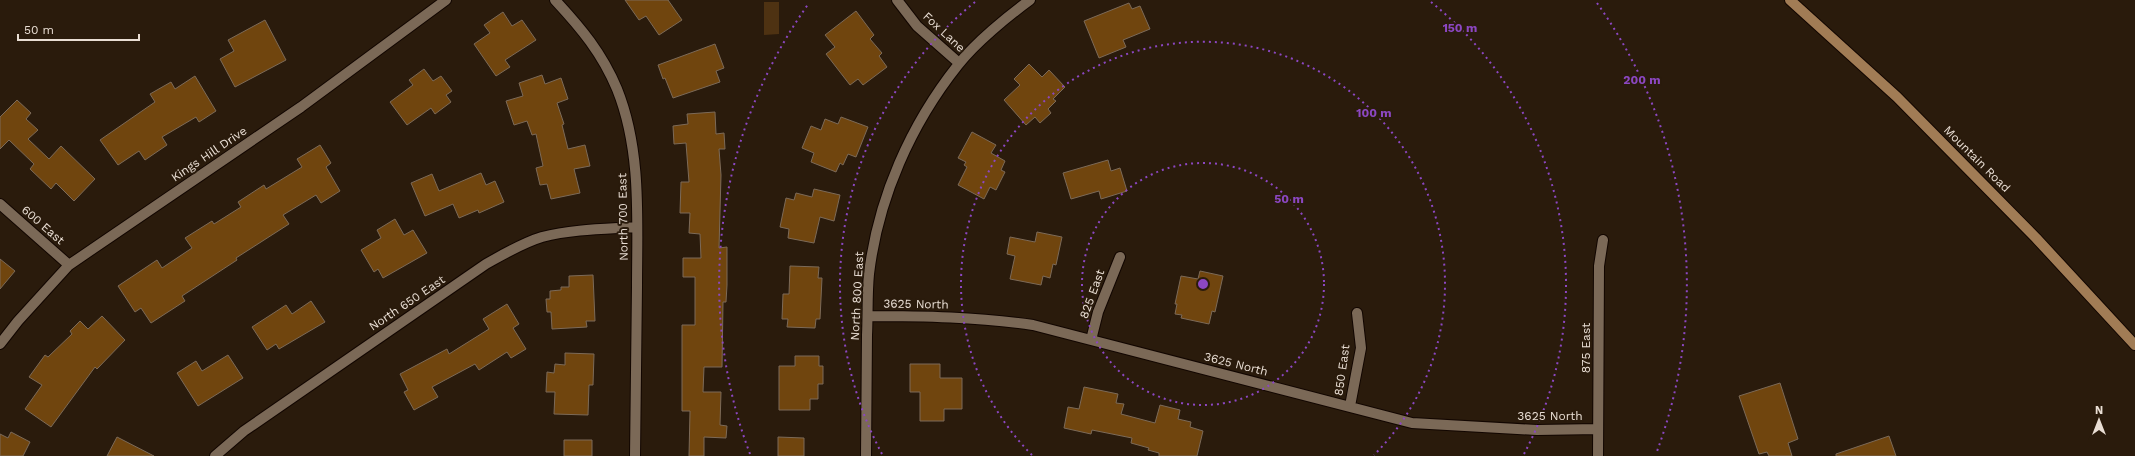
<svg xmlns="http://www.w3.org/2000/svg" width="2135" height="456" font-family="'Work Sans',sans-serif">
	<rect width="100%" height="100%" fill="#2a1b0c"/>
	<!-- green -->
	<path fill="#4e3212" d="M764,2h15v32l-15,1z"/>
	<!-- building -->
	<path fill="#70450e" stroke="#7c6a58" d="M625,0h43l14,20 -23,15 -13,-19 -7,4z
		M1129,3l3,6 8,-3 10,23 -27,11 3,7 -27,11 -15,-37z
		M856,11l18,24 -4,4 12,14 -3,3 8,11 -24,18 -5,-6 -8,6 -24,-31 9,-7 -10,-12z
		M503,12l9,14 10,-6 14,20 -31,20 5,7 -14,9 -22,-32 16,-11 -6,-8z
		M265,20l21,40 -51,27 -15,-28 14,-8 -6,-11z
		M715,44l9,24 -8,3 4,11 -47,16 -8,-20 -2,1 -5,-14z
		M1029,64l13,13 7,-7 16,17 -12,12 3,2 -8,8 3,4 -11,10 -5,-6 -9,8 -22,-25 16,-15 -6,-6z
		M424,69l9,12 8,-5 11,15 -6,4 5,7 -16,12 -4,-6 -24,17 -17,-23 23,-17 -4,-5z
		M542,75l3,9 16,-6 7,21 -11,4 7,21 -2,1 6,24 17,-4 5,21 -16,3 6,24 -29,6 -4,-15 -7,1 -4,-17 7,-2 -7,-32 -4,1 -5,-14 -13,4 -8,-24 17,-5 -4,-13z
		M195,76l21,35 -17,11 -3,-5 -34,20 5,8 -22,15 -6,-9 -21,14 -18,-25 55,-38 -5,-8 21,-12 4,7z
		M17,100l14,13 -5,6 12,11 -10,9 21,20 12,-13 34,33 -21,22 -18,-18 -5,6 -21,-20 4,-5 -25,-24 -9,9v-32z
		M715,112l1,22 8,-1 1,16h-6l2,26 -2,73 8,-1v38l-1,17h-3l-1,65h-18l-1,25h18l-1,33 7,1 -1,12 -22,-1v19h-15l1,-45h-8v-86h13v-48h-12v-19h18l-1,-24 -11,-1 1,-20h-10l1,-31h8l-3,-39 -12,1 -1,-18 15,-2 -1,-10z
		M841,117l27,10 -12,30 -8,-3 -5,11 -3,-2 -4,9 -25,-10 3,-9 -12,-5 9,-22 10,4 4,-11 13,5z
		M972,132l24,13 -5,8 14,8 -4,9 4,2 -9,18 -6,-3 -6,12 -26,-14 9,-18 -3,-2 2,-3 -8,-4z
		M320,145l11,18 -5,4 14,24 -19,12 -5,-8 -33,20 6,9 -53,34 1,2 -55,36 3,5 -34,22 -10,-15 -6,4 -17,-26 39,-26 5,8 30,-20 -7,-10 27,-17 2,3 27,-17 -3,-5 26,-17 2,4 36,-22 -5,-8z
		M1108,160l3,11 9,-3 7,23 -26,8 -2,-8 -28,8 -8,-26z
		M481,173l5,12 9,-4 9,21 -25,11 -1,-3 -19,8 -6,-14 -28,12 -14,-33 21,-9 7,17z
		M814,189l26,6 -6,26 -14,-4 -6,26 -26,-5 1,-9 -9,-2 6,-29 8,2 2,-7 16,4z
		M395,219l9,16 9,-5 14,23 -44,25 -5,-9 -4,3 -13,-22 20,-12 -4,-8z
		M1037,232l25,5 -6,28 -3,-1 -3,14 -7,-2 -2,9 -31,-6 5,-23 -8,-2 3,-17 25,5z
		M0,259l15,12 -15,18z
		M790,266l29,1 -1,11h4l-2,41h-4l-1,9 -28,-1 1,-8h-6l1,-25h6z
		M1200,271l23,5 -8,36 -3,-1 -3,13 -28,-6 1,-3 -7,-1 2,-10h-2l6,-28 17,3z
		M593,275l2,46h-9l1,6 -35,2 -1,-17h-4l-1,-13h4v-8l11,-1v-3h8v-11z
		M311,301l14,21 -46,27 -3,-5 -9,6 -15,-23 34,-22 6,9z
		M507,304l12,20 -6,4 13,21 -15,9 -4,-6 -28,18 -4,-6 -43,23 6,10 -24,13 -10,-18 4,-2 -8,-16 47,-25 2,5 40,-25 -6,-10z
		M102,316l23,24 -28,29 -2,-2 -44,60 -26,-18 17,-24 -13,-8 16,-22 3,2 24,-23 -2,-3 10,-10 8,8z
		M565,353l29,1 -1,31h-4l-1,30 -34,-1 1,-22h-9l1,-20 7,1 1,-9 10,1z
		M228,355l15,23 -45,28 -21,-33 19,-12 6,10z
		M795,356h24v10h4v18h-5v15h-8v11h-31v-44h16z
		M910,364h30v14h22v31h-18v12h-24v-29h-10z
		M1780,383l18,56 -10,4 4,13h-23l-2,-4 -8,2 -20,-58z
		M1084,387l34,7 -2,9 8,1 -3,10 34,9 5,-18 20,5 -2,9 13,3 -1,5 13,4 -6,25h-38v-3l-11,-3 1,-2 -18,-5 1,-5 -40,-8 -1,4 -27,-6 4,-21 11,2z
		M11,432l19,10 -7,14h-23v-22l8,4z
		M1889,436l7,20h-60v-2z
		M117,437l37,19h-47z
		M778,437l26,1v18h-26z
		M564,440h28v16h-28z"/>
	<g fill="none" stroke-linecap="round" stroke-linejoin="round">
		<defs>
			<path id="street" d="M555,0c26,28 47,53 62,89 25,62 20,132 20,198 -1,56 -1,113 -2,169
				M897,0l20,26 42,37
				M0,204l69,61
				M868,316c55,0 110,1 165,9l379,98 125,7 61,-1
				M1091,340l7,-28 22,-55
				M0,344l18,-23 51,-56 232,-158 145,-107
				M1350,406l11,-58 -4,-35
				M215,456l29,-25 242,-167c18,-10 36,-21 56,-27 31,-8 64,-8 95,-10
				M866,456c0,-40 1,-81 1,-121 1,-20 0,-41 2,-61 9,-76 42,-150 89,-209 17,-22 50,-49 72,-65
				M1598,456l1,-190 4,-26"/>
			<path id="secondary" d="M1790,0l107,97 139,141 99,107"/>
		</defs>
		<!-- street casing -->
		<use href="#street" stroke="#120600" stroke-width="12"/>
		<!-- secondary casing -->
		<use href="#secondary" stroke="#120600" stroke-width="12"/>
		<!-- street -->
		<use href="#street" stroke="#7b6957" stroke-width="10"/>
		<!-- secondary -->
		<use href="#secondary" stroke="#a17c55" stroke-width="10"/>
	</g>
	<!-- distance rings -->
	<g fill="none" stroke="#8c47c2" stroke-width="2" stroke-dasharray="2 4">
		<circle cx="1203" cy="284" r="121"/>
		<path d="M1032 455A242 242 0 1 1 1374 455"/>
		<path d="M882 454A363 363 0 0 1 975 2M1431 2A363 363 0 0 1 1524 454"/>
		<path d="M750 454A484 484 0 0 1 809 3M1597 3A484 484 0 0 1 1656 454"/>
	</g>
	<g text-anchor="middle" stroke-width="4" stroke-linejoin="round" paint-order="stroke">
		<!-- street labels -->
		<g font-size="12" fill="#e9ded4" stroke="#2a1b0c">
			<text transform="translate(944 32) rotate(43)" y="4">Fox Lane</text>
			<text transform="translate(209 154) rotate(-34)" y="4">Kings Hill Drive</text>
			<text transform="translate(1977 159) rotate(45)" y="4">Mountain Road</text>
			<text transform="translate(623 217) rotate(-91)" y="4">North 700 East</text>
			<text transform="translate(43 225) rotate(41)" y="4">600 East</text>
			<text transform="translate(1092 294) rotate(-70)" y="4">825 East</text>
			<text transform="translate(857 296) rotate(-87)" y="4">North 800 East</text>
			<text transform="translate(407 303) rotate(-34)" y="4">North 650 East</text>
			<text transform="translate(916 304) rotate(1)" y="4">3625 North</text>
			<text transform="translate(1586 348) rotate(-90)" y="4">875 East</text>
			<text transform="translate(1236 364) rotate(14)" y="4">3625 North</text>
			<text transform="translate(1342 370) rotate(-82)" y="4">850 East</text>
			<text x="1550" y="420">3625 North</text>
		</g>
	</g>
	<circle cx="1203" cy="284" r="6" fill="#8c47c2" stroke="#2a1b0c" stroke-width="2"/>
	<g font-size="12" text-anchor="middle" font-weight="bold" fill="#8c47c2" stroke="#2a1b0c" stroke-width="4" stroke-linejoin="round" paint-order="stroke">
		<text x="1460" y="32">150 m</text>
		<text x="1642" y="84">200 m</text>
		<text x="1374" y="117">100 m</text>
		<text x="1289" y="203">50 m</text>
	</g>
	<!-- north arrow -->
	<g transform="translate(2099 420)" stroke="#2a1b0c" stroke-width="3" paint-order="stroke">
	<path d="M0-3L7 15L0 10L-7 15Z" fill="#e9ded4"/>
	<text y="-6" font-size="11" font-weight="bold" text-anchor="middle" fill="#e9ded4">N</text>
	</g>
	<!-- scale -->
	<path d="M18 34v6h121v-6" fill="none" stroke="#e9ded4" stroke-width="2"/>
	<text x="24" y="34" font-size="12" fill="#e9ded4" stroke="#2a1b0c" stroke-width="3" paint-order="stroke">50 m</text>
</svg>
